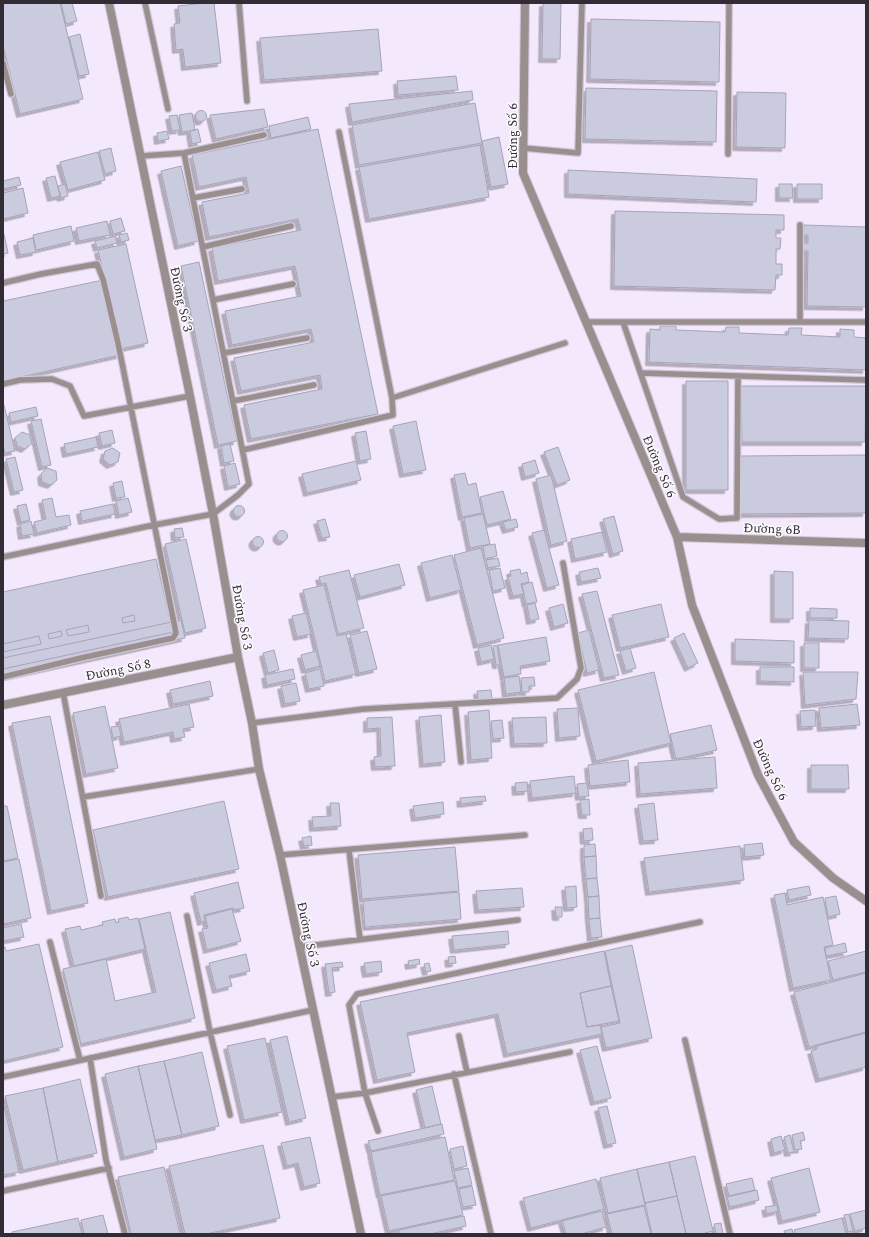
<svg xmlns="http://www.w3.org/2000/svg" width="869" height="1237" font-family="Spectral,serif">
	<defs>
		<filter id="shadow"><feDropShadow dx="-3.5" dy="3.5" stdDeviation="0" flood-color="#0004"/></filter>
	</defs>
	<rect width="100%" height="100%" fill="#f4e9fc"/>
	<!-- building -->
	<path fill="#cbcbdf" stroke="#a5a4b8" filter="url(#shadow)" d="M3,3h57l23,96 -63,15 -17,-68z
		M61,3h11l5,18 -11,3z
		M205,3h9l7,60 -36,4 -2,-18 -7,1 -2,-26 6,-1 -2,-17z
		M543,3h18l-1,56h-18z
		M591,19l129,3 -1,60 -129,-3z
		M378,29l4,42 -118,9 -4,-42z
		M80,34l9,40 -10,2 -10,-39z
		M456,76l2,14 -60,5 -1,-14z
		M586,88l131,3 -1,51 -131,-3z
		M472,91l1,9 -121,22 -3,-18z
		M737,92l49,1 -1,55 -49,-1z
		M475,103l7,40 -123,22 -7,-40z
		M264,109l4,18 -52,12 -6,-24z
		M195.5 116a5.5 5.5 0 1 1 11 0a5.5 5.5 0 1 1-11 0Z
		M192,113l3,17 -13,2 -3,-17z
		M177,115l3,15 -8,1 -3,-15z
		M308,117l3,12 -40,9 -2,-12z
		M198,129l3,13 -9,2 -2,-13z
		M318,129l60,285 -127,25 -7,-34 78,-16 -2,-14 -79,16 -7,-33 80,-16 -3,-13 -79,16 -7,-34 76,-15 -6,-30 -77,15 -6,-33 89,-18 -3,-11 -89,18 -7,-35 47,-9 -3,-16 -47,10 -7,-32z
		M167,131l2,8 -11,2 -1,-8z
		M499,137l9,47 -17,3 -9,-46z
		M480,145l9,52 -120,22 -10,-52z
		M111,148l5,23 -11,3 -6,-23z
		M98,152l7,28 -37,10 -8,-28z
		M181,166l17,75 -20,5 -17,-75z
		M568,170l189,9 -1,23 -188,-8z
		M55,176l5,20 -9,2 -5,-20z
		M19,177l2,8 -18,4v-8z
		M65,184l3,12 -7,2 -3,-12z
		M779,184h13l1,14h-14z
		M797,184h25v15h-25z
		M23,188l5,25 -25,6v-26z
		M615,211l169,4v15h-8v8h5l-1,11h-4v15h6v11h-6l-1,15 -161,-4z
		M121,218l4,13 -12,3 -3,-13z
		M107,221l3,14 -31,6 -3,-13z
		M804,225l62,2v80l-59,-1 1,-55h-5v-8h5v-8h-5z
		M71,226l3,15 -38,9 -3,-15z
		M127,233l2,7 -8,2 -2,-7z
		M3,234h1l4,19 -5,1z
		M115,236l2,7 -20,5 -2,-7z
		M33,238l3,14 -16,3 -3,-13z
		M126,244l22,99 -27,6 -23,-99z
		M199,262l38,179 -19,4 -37,-179z
		M103,280l17,75 -117,26v-80z
		M660,326h16v4l49,2 1,-5h13v6l49,2 1,-7h13l-1,7 39,2v-8l14,1v7l12,1v32l-217,-8 1,-33 10,1z
		M686,381h42v109h-42z
		M741,386h125l-1,56h-123z
		M3,405h1l11,46 -10,2 -2,-7z
		M36,407l2,9 -27,6 -2,-9z
		M41,419l10,46 -9,2 -11,-46z
		M416,421l10,49 -23,4 -10,-48z
		M112,430l3,13 -13,3 -3,-13z
		M366,431l5,28 -11,2 -5,-28z
		M22,432l8,3 2,8 -7,6 -8,-3 -2,-8z
		M96,437l2,10 -32,7 -2,-10z
		M230,444l4,17 -10,2 -3,-17z
		M558,447l12,33 -13,5 -13,-33z
		M113,448l7,5 -2,9 -8,3 -7,-6 2,-8z
		M866,455v58l-126,1 -1,-58z
		M15,457l8,33 -9,2 -8,-33z
		M535,460l4,13 -14,4 -3,-13z
		M356,461l5,19 -54,13 -5,-19z
		M235,463l5,21 -12,3 -4,-21z
		M47,468l9,3 1,9 -6,5 -9,-3 -1,-8z
		M465,473l3,12 8,-2 6,30 -20,4 -8,-42z
		M551,475l16,66 -16,4 -15,-66z
		M122,481l3,16 -9,1 -3,-15z
		M503,491l8,28 -24,6 -7,-28z
		M52,498l4,19 13,-2 2,10 -34,8 -3,-11 12,-3 -4,-19z
		M128,498l4,14 -13,3 -3,-14z
		M26,504l4,16 -9,2 -4,-16z
		M113,504l2,10 -33,7 -2,-10z
		M233.5 511a5.5 5.5 0 1 1 11 0a5.5 5.5 0 1 1-11 0Z
		M483,514l7,30 -20,4 -6,-30z
		M614,516l9,35 -10,3 -10,-35z
		M325,519l5,18 -8,1 -5,-17z
		M516,519l2,8 -12,3 -3,-8z
		M31,521l3,13 -12,2 -2,-12z
		M182,528l2,9 -9,1 -1,-9z
		M544,530l15,55 -12,3 -15,-55z
		M276.5 536a5.5 5.5 0 1 1 11 0a5.5 5.5 0 1 1-11 0Z
		M602,532l5,20 -32,7 -4,-20z
		M252.5 542a5.5 5.5 0 1 1 11 0a5.5 5.5 0 1 1-11 0Z
		M186,539l20,89 -21,5 -20,-89z
		M495,544l2,12 -12,3 -2,-13z
		M481,548l23,90 -27,7 -23,-90z
		M452,555l9,35 -31,8 -9,-35z
		M498,558l2,8 -12,2 -2,-8z
		M156,559l17,73 -170,37v-77z
		M399,564l6,21 -45,12 -6,-22z
		M500,568l5,20 -12,3 -4,-21z
		M598,568l3,10 -20,4 -2,-10z
		M520,569l1,5 6,-2 2,10 -8,2 3,10 -11,2 -5,-19 3,-1 -1,-5z
		M349,570l15,58 -26,6 -12,-51 -5,1 -2,-7z
		M774,571l19,1v47h-19z
		M532,582l5,20 -11,2 -4,-19z
		M324,585l13,51 9,-2 10,40 -31,7 -22,-91z
		M597,591l22,84 -15,3 -22,-84z
		M535,603l4,16 -9,2 -3,-16z
		M563,604l5,19 -14,4 -5,-19z
		M661,604l8,33 -49,11 -8,-33z
		M810,608l27,1v9h-27z
		M306,613l5,21 -14,3 -5,-21z
		M134,615l1,6 -12,2 -1,-5z
		M181,620l4,18 -182,40v-20z
		M809,620l40,1 -1,18 -40,-1z
		M88,625l1,7 -21,4 -2,-6z
		M589,630l10,40 -12,3 -9,-40z
		M61,631l1,5 -13,3 -1,-5z
		M367,631l10,38 -18,4 -9,-38z
		M684,633l14,30 -10,5 -14,-30z
		M39,636l2,8 -38,8v-8z
		M546,637l4,24 -30,5 1,8 -17,3 -6,-32z
		M735,639l59,2v22l-59,-2z
		M804,643h15v25h-15z
		M491,645l3,14 -13,3 -3,-14z
		M497,645l3,20h-4l-3,-19z
		M630,648l6,20 -10,3 -6,-20z
		M274,650l5,20 -11,3 -5,-20z
		M316,651l4,15 -15,4 -4,-15z
		M760,667h34v15l-34,-1z
		M293,669l2,10 -28,6 -2,-10z
		M320,669l4,17 -15,3 -4,-16z
		M654,672l17,71 -75,18 -18,-71z
		M803,672h55l-2,27 -51,6z
		M519,676l2,16 -15,2 -2,-16z
		M534,677l1,9h-6v6h-7l-1,-14z
		M210,681l3,15 -40,8 -3,-14z
		M296,683l4,18 -15,3 -4,-18z
		M491,690l1,10 -14,1 -1,-10z
		M189,704l5,23 -11,2 2,8 -11,2 -1,-7 -49,10 -5,-23z
		M857,704l3,21 -39,3 -2,-20z
		M105,706l13,62 -32,6 -13,-61z
		M578,708l2,28 -21,2 -2,-29z
		M489,710l3,48 -21,2 -3,-48z
		M815,710l1,16 -15,1 -1,-16z
		M441,715l4,47 -22,2 -4,-47z
		M50,716l38,187 -37,8 -39,-188z
		M392,717l3,49 -20,1 -1,-10 7,-1 -1,-28 -13,1v-11z
		M546,717l1,26 -33,1 -2,-26z
		M502,720l2,18 -11,1 -2,-18z
		M711,725l6,25 -41,9 -6,-25z
		M119,726l2,10 -8,2 -2,-11z
		M715,757l2,31 -77,6 -2,-31z
		M628,760l2,22 -40,4 -2,-21z
		M811,765h37l1,24h-38z
		M574,776l2,17 -44,5 -2,-17z
		M527,782l1,9 -12,1 -1,-9z
		M587,783l2,13 -10,1 -2,-13z
		M485,796l1,5 -25,3 -1,-6z
		M589,799l1,16h-8l-2,-15z
		M224,801l15,68 -131,28 -15,-67z
		M443,802l1,12 -29,4 -2,-12z
		M330,803h9l2,23 -28,2 -1,-11 19,-1z
		M654,803l4,37 -15,1 -5,-36z
		M3,806h4l11,52 -15,3z
		M592,828l1,12 -9,1 -1,-12z
		M311,836l1,9 -8,1 -2,-8z
		M762,843l2,12 -19,2 -1,-12z
		M595,844l1,12 -12,1v-12z
		M740,846l4,34 -95,12 -5,-34z
		M455,847l4,44 -97,8 -4,-44z
		M596,856l1,22 -11,1 -2,-22z
		M19,859l12,59 -28,6v-62z
		M597,878l2,18 -11,1 -2,-18z
		M238,882l6,26 -10,2 -1,-2 -29,7 1,6 -4,1 -7,-29z
		M576,886l1,21 -10,1 -2,-21z
		M809,886l2,9 -22,5 -2,-10z
		M522,888l2,19 -46,3 -2,-19z
		M459,892l2,27 -96,8 -2,-26z
		M785,893l2,12 36,-8 10,48 -9,2 7,33 -38,8 -19,-93z
		M599,896l1,22 -11,1 -1,-22z
		M836,896l4,18 -12,3 -3,-19z
		M555,907h7v10h-6z
		M232,909l9,32 -34,9 -5,-21 6,-1 -3,-12z
		M170,912l25,106 -114,26 -18,-75 43,-10 9,42 41,-9 -17,-73z
		M128,917l1,3 9,-2 7,31 -71,17 -9,-37 15,-3 1,4 22,-5 -1,-3 13,-3 1,4 3,-1 -1,-3z
		M600,918l2,19 -11,1 -2,-19z
		M21,924l3,13 -21,4v-13z
		M508,931l1,13 -55,6 -2,-14z
		M845,943l2,9 -21,4 -1,-8z
		M39,944l24,103 -60,14v-114h2l1,4z
		M632,945l20,93 -46,10 -5,-21 19,-4 -15,-72z
		M604,951l7,35 -31,7 7,34 13,-2 2,9 -95,20 -9,-40 -91,19 8,39 -38,8 -17,-78z
		M866,951v21l-33,8 -5,-19z
		M246,954l4,17 -21,5 3,10 -16,4 -7,-27z
		M455,956l1,7 -7,1 -1,-7z
		M419,959l1,5 -11,2 -1,-5z
		M381,961l1,11 -16,2 -2,-11z
		M342,962l1,5 -11,1 3,24 -6,1 -4,-29z
		M429,963l2,8 -5,1 -2,-8z
		M866,973v59l-57,15 -15,-55z
		M611,986l8,35 -32,6 -7,-34z
		M866,1033v34l-47,12 -8,-28 6,-2v-3z
		M287,1036l19,82 -17,4 -19,-82z
		M265,1038l17,74 -38,8 -17,-74z
		M597,1046l14,52 -17,4 -14,-52z
		M202,1052l17,74 -37,9 -18,-74z
		M164,1061l18,74 -27,5 -17,-74z
		M138,1066l19,83 -33,8 -19,-83z
		M80,1079l17,74 -39,9 -15,-74z
		M432,1086l9,38 -16,4 -9,-38z
		M43,1088l15,74 -35,8 -18,-74z
		M3,1102l16,70 -16,3z
		M607,1106l9,37 -9,2 -9,-37z
		M442,1124l2,10 -73,17 -3,-10z
		M803,1132l2,8 -5,1 2,8 -7,1 -3,-15z
		M790,1135l4,17 -6,1 -4,-16z
		M781,1136l4,14 -11,3 -3,-14z
		M310,1137l10,46 -16,4 -6,-24 -11,3 -6,-23z
		M445,1137l9,43 -74,15 -9,-43z
		M263,1145l17,73 -74,16h-21l-16,-68z
		M463,1146l4,20 -13,3 -4,-20z
		M695,1156l18,75 -12,3h-15l-17,-72z
		M669,1162l8,34 -32,7 -8,-34z
		M164,1167l16,67h-49l-13,-57z
		M468,1168l4,17 -14,3 -4,-17z
		M809,1168l11,44 -38,9 -11,-43z
		M637,1169l8,36 -37,8 -8,-35z
		M752,1178l3,12 -26,6 -3,-12z
		M596,1179l8,30 -73,19 -8,-30z
		M455,1181l8,34 -74,16 -8,-35z
		M472,1186l4,19 -13,2 -4,-18z
		M757,1190l2,10 -29,7 -3,-10z
		M677,1196l9,38h-34l-7,-31z
		M777,1205l1,6 -11,3 -2,-7z
		M644,1206l7,28h-39l-5,-20z
		M866,1210v18l-11,3 -5,-17z
		M602,1211l4,16 -25,7h-15l-4,-13z
		M849,1214l4,17 -5,1 -4,-17z
		M103,1215l5,19h-24l-3,-14z
		M464,1216l2,10 -36,8h-31v-4z
		M78,1218l4,16h-70v-2z
		M842,1218l4,16h-51l-1,-4z
		M721,1223l2,11h-7l-2,-10z
		M792,1229l1,5h-8l-1,-3z"/>
	<g fill="none" stroke-linecap="round" stroke-linejoin="round">
		<defs>
			<path id="service" d="M145,3l23,106
				M239,3l8,98
				M3,63l8,31
				M523,148l55,5 4,-150
				M728,154l1,-151
				M141,156l43,-3 80,-18
				M193,198l49,-9
				M800,225v97
				M203,247l88,-21
				M3,283l38,-9 56,-10 6,15 15,64 58,290 -3,5 -92,20 -78,19
				M213,300l80,-16
				M586,322h280
				M623,322l60,175 36,22 18,-1 1,-142
				M224,353l83,-15
				M641,373l225,7
				M3,384l17,-4 32,-1 18,7 14,30 106,-20
				M392,398l173,-55
				M233,401l81,-16
				M243,450l150,-35 -1,-17 -53,-266
				M3,557l151,-32 59,-11 25,-19 11,-11 -65,-331
				M63,692l38,204
				M455,704l6,58
				M252,723l112,-14 193,-11 20,-19 4,-11 -18,-105
				M83,797l176,-28
				M349,850l11,89
				M280,855l245,-20
				M187,916l23,116 20,83
				M50,942l30,118
				M300,947l218,-27
				M459,1036l8,36
				M685,1040l45,194
				M90,1058l16,102 19,74
				M454,1074l37,160
				M3,1077l310,-67
				M332,1097l33,-4 205,-41
				M378,1131l-13,-38 -16,-88 8,-11 343,-72
				M3,1191l106,-23"/>
			<path id="minor" d="M109,3l81,393 23,118 25,143 14,66 7,46 21,86 81,379
				M525,3l-2,170 154,364 15,68 66,170 36,67 39,36 33,23
				M677,537l189,6
				M3,705l235,-48"/>
		</defs>
		<!-- service casing -->
		<use href="#service" stroke="#d1c7d8" stroke-width="8"/>
		<!-- minor casing -->
		<use href="#minor" stroke="#d1c7d8" stroke-width="10"/>
		<!-- service -->
		<use href="#service" stroke="#998f8f" stroke-width="5.5"/>
		<!-- minor -->
		<use href="#minor" stroke="#998f8f" stroke-width="8"/>
	</g>
	<g text-anchor="middle" stroke-width="3" stroke-linejoin="round" paint-order="stroke">
		<!-- street labels -->
		<g font-size="13" fill="#322d34" stroke="#fdfbfe">
			<text transform="translate(512 136) rotate(-90)" y="5">Đường Số 6</text>
			<text transform="translate(182 299) rotate(78)" y="5">Đường Số 3</text>
			<text transform="translate(660 466) rotate(67)" y="5">Đường Số 6</text>
			<text transform="translate(772 528) rotate(2)" y="5">Đường 6B</text>
			<text transform="translate(243 617) rotate(80)" y="5">Đường Số 3</text>
			<text transform="translate(118 669) rotate(-11)" y="5">Đường Số 8</text>
			<text transform="translate(771 769) rotate(65)" y="5">Đường Số 6</text>
			<text transform="translate(309 934) rotate(78)" y="5">Đường Số 3</text>
		</g>
	</g>
	<!-- border -->
	<rect width="869" height="1237" fill="none" stroke="#322d34" stroke-width="8"/>
</svg>
